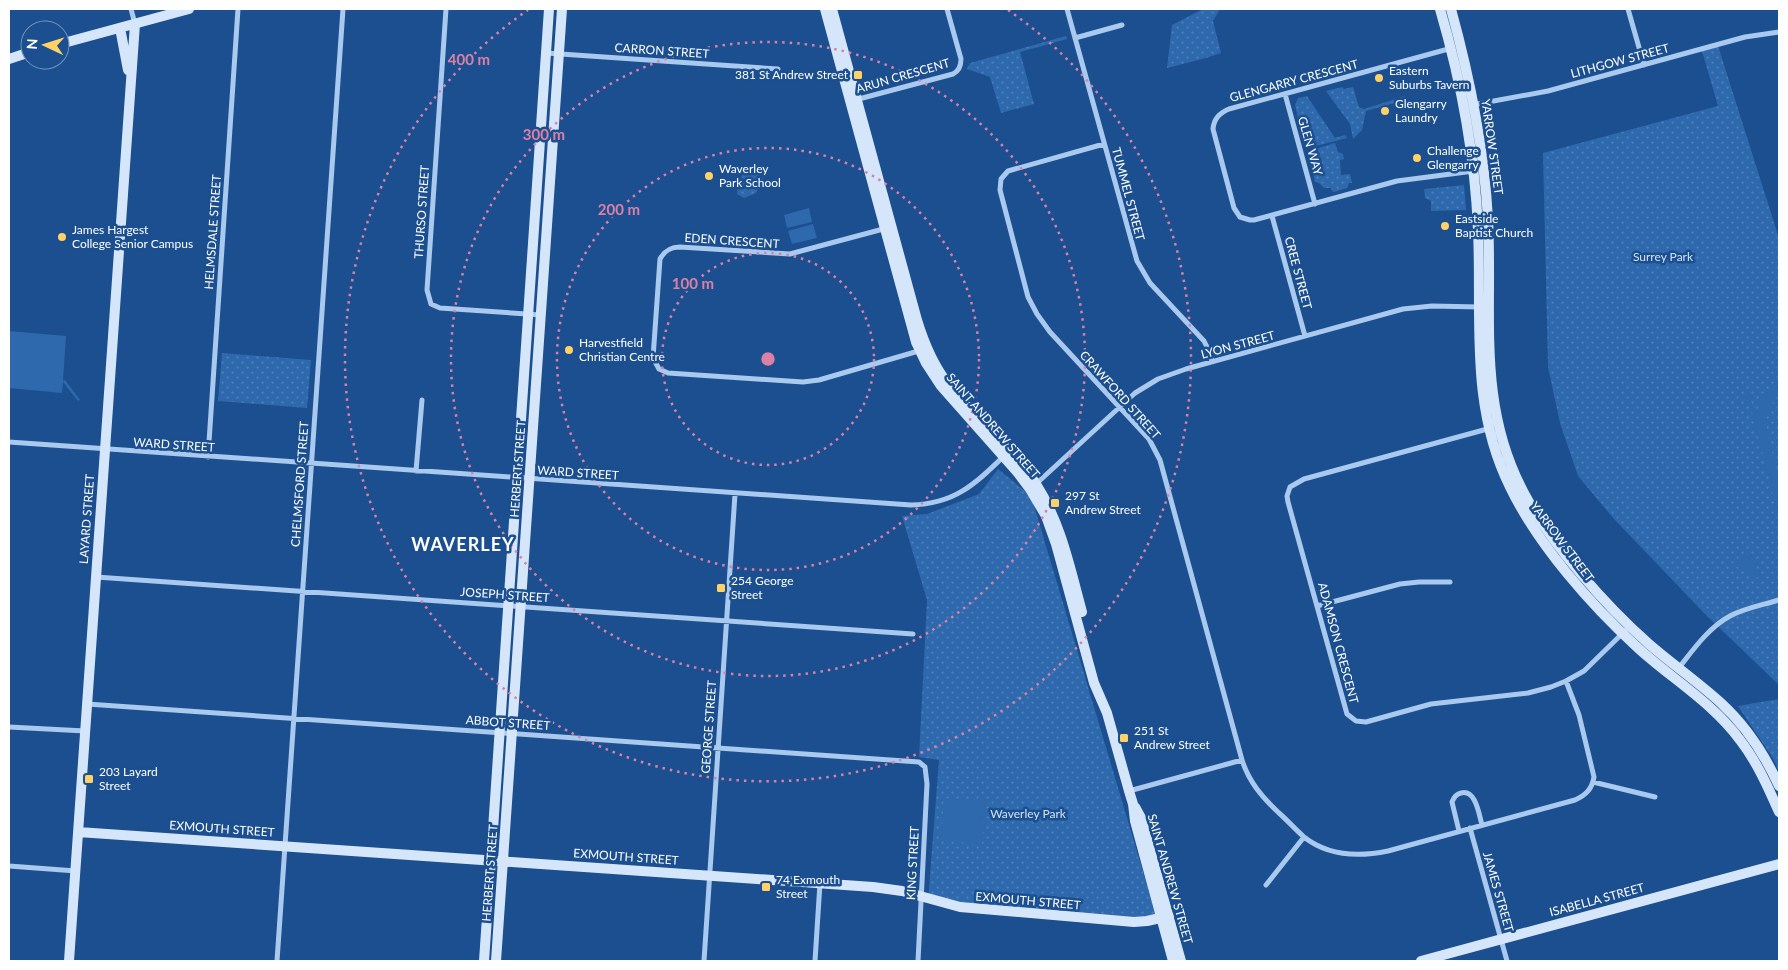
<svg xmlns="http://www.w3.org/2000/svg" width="1788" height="970" font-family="Lato,sans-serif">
	<defs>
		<pattern id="grass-dots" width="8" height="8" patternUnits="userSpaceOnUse" patternTransform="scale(1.25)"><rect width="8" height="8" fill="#2e69ad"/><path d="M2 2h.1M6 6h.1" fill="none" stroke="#4d80b9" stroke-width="1.8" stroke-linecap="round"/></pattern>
	</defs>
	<rect width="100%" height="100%" fill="#1b4f8f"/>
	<!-- grass -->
	<path fill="url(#grass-dots)" d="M1203,9h17l-7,12 8,32 -15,5 -39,10 5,-43z
		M1066,36l1,3 -47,13 14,52 -33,9 -11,-36 -23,-8 3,-6z
		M1718,46l61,192v447l-74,-71 -91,-95 -36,-43 -18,-53 -12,-56 -5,-214 175,-47 -16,-55z
		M1342,87l2,2 9,-2 6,20 5,2 41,-13v4l-39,11 -4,19 -9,9 -3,-15 -24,-33z
		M1307,96l28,42 10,-3 2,3 -31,8 -10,-10 -4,-1 -7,-30 3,-7z
		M1335,143l3,9 5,2 1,5 -4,1 1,15 9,-1 2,9h-3l-2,5 -13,4 -3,-2v-2h-7l-5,-5 -4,-1 -5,-21 2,-3v-8z
		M753,163l9,3 1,14 -7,13 -12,5 -7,-4c1,-14 5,-22 16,-31z
		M1464,185l2,25 -35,1v-10l-6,-3 -1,-9z
		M222,353l89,7 -4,48 -89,-7z
		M998,469l32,26 5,14 123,413 -230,-21 11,-141 -20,-3 8,-157 -25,-84 25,-2 52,-20z
		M1779,699v73l-5,-12 -36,-54z"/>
	<!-- garden -->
	<path fill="#2e69ad" d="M809,208l3,14 -25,6 -3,-13z
		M813,224l4,14 -25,6 -4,-13z
		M9,331l57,5 -3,45 2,-1 15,20 -2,1 -15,-19 -1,11 -53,-5z
		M1779,380v13l-10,15 -3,12 1,13 12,45v39l-30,-115h-3l-2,-8 7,-2 3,8 -3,1 5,17c2,-16 10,-29 23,-38z
		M1748,552l15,27 -1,1 -30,-16z
		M944,798l41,3 -3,43 -41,-3z"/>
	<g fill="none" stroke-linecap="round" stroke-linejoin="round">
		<!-- street -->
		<path stroke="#a9c9ee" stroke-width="5" d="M131,9l4,15
			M446,9l-19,281 4,14 9,4 101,7
			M1067,9l70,252 13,22 54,58 6,12 2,9
			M1628,9l16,56
			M1075,38l47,-13
			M1452,48l-223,61c-9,4 -15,9 -16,20l21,79 6,9 10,3h4l143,-39 77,-10
			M546,53l232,16
			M1285,94l30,110
			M855,100l98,-26c6,-3 8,-8 8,-15l-14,-50
			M1472,105l76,-14 197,-54 34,-5
			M1104,144l-96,27 -7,8 -1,11 28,107 9,17 13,18 99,107 11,21 82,300c7,22 20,37 37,53 8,7 16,16 25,24 24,19 55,20 84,14l187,-51c11,-5 17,-11 19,-23l-15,-62 -13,-34
			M1272,216l33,120
			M887,228l-97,26 -110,-7c-9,0 -15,3 -20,12l-7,99 6,11 9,4 135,9 16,-2 103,-30
			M1491,428l-187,51 -14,8 -3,9 1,6 59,212 9,7 10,1 65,-18 97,-11 23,-6 15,-6 18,-10 46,-45
			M9,442l902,63c44,-1 64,-21 94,-50
			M208,457l30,-448
			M416,471l6,-71
			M1036,484l99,-91 23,-14 28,-10 217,-60 29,-3 48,1
			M96,577l817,57
			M1317,606l83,-22 19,-2h31
			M1678,669c15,-19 30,-41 52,-53 15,-8 33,-11 49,-16
			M87,704l832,58 6,5 2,17 -9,177
			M9,727l76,4
			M1593,782l62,15
			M1129,791l113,-31
			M1470,828l37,133
			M1459,831l-7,-29c2,-5 4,-8 9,-9 15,-4 18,22 21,32
			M9,866l67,5
			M1266,885l38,-48
			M277,961l66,-952
			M704,961l31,-467
			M815,961l5,-78"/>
		<!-- secondary -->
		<path stroke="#d6e6fa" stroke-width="10" d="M825,9l91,333 10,21 15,23 77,87 12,16 16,27 10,28 38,139 13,30 22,78 4,13 2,17 38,140
			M832,9l85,311c7,23 16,45 31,64 27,35 64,63 88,100 25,39 34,84 46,128
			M1440,9c21,72 35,145 38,221 4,88 -9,175 32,257 28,58 81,118 128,161 34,31 75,55 102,92 17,22 28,47 39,72
			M1451,9c19,69 33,138 37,210 5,95 -12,185 36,274 28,52 81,112 125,151 23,20 49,38 72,59 25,23 44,52 58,83
			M120,28l8,42
			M60,44l129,-35
			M9,59l21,-7
			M1135,807l6,11 40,143
			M78,832l795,55 29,4 58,16 174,15 13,-1 22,-5
			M69,961l66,-937
			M484,961l65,-952
			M496,961l66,-952
			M1421,961l358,-97"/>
	</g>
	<!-- distance rings -->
	<g fill="none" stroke="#dd80a5" stroke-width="2.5" stroke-dasharray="2.5 5">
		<circle cx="768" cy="359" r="106"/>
		<circle cx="768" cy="359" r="211"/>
		<circle cx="768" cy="359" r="317"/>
		<path d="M1008 10A423 423 0 1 1 528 10"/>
	</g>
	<!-- markers -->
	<g fill="#ffd166" stroke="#1b4f8f" stroke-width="2">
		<rect x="853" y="70" width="10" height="10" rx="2.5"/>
		<circle cx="1379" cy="78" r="5"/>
		<circle cx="1385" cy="111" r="5"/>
		<circle cx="1417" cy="158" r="5"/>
		<circle cx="709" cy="176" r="5"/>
		<circle cx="1445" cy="226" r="5"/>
		<circle cx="62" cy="237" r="5"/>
		<circle cx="569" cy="350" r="5"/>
		<rect x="1050" y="498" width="10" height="10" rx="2.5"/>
		<rect x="716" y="583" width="10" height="10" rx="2.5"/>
		<rect x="1119" y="733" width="10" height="10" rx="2.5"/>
		<rect x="84" y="774" width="10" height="10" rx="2.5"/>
		<rect x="761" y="882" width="10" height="10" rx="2.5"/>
	</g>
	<g text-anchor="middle" stroke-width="5" stroke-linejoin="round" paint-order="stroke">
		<!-- street labels -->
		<g font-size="12" fill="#fff" stroke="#1b4f8f">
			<text transform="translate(662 51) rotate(4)" y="4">CARRON STREET</text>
			<text transform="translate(1620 61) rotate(-15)" y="4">LITHGOW STREET</text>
			<text transform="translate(903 76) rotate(-16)" y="4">ARUN CRESCENT</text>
			<text transform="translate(1294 81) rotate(-15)" y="4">GLENGARRY CRESCENT</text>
			<text transform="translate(1310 146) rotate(74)" y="4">GLEN WAY</text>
			<text transform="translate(1492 147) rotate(82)" y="4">YARROW STREET</text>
			<text transform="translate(1128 194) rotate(75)" y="4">TUMMEL STREET</text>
			<text transform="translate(422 212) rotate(-86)" y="4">THURSO STREET</text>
			<text transform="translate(213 232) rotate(-86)" y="4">HELMSDALE STREET</text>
			<text transform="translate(732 241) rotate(4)" y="4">EDEN CRESCENT</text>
			<text transform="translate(1298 273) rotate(75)" y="4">CREE STREET</text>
			<text transform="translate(1238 345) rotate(-15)" y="4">LYON STREET</text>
			<text transform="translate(1120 395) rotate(48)" y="4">CRAWFORD STREET</text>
			<text transform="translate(993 426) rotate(49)" y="4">SAINT ANDREW STREET</text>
			<text transform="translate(174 445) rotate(4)" y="4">WARD STREET</text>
			<text transform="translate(518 469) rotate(-86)" y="4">HERBERT STREET</text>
			<text transform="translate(578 473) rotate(4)" y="4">WARD STREET</text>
			<text transform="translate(300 484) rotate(-86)" y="4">CHELMSFORD STREET</text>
			<text transform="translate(87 519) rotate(-86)" y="4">LAYARD STREET</text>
			<text transform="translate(1562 542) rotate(53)" y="4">YARROW STREET</text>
			<text transform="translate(505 595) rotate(4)" y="4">JOSEPH STREET</text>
			<text transform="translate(1338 643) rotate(75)" y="4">ADAMSON CRESCENT</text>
			<text transform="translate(508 723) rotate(4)" y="4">ABBOT STREET</text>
			<text transform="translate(709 727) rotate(-86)" y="4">GEORGE STREET</text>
			<text transform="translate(222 829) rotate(4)" y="4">EXMOUTH STREET</text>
			<text transform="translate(626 857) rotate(4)" y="4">EXMOUTH STREET</text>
			<text transform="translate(913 863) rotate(-87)" y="4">KING STREET</text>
			<text transform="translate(490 873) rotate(-86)" y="4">HERBERT STREET</text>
			<text transform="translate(1170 879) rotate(74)" y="4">SAINT ANDREW STREET</text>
			<text transform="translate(1498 892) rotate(74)" y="4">JAMES STREET</text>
			<text transform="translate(1597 900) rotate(-15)" y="4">ISABELLA STREET</text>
			<text transform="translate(1028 901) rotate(5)" y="4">EXMOUTH STREET</text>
		</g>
		<!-- poi labels -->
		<g font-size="12" fill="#fff" stroke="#1b4f8f" text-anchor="start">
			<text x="1389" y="75">Eastern<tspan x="1389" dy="14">Suburbs Tavern</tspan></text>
			<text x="848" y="79" text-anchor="end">381 St Andrew Street</text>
			<text x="1395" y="108">Glengarry<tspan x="1395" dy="14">Laundry</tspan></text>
			<text x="1427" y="155">Challenge<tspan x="1427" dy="14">Glengarry</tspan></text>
			<text x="719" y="173">Waverley<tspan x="719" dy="14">Park School</tspan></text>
			<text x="1455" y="223">Eastside<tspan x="1455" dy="14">Baptist Church</tspan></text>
			<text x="72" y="234">James Hargest<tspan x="72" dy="14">College Senior Campus</tspan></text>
			<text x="579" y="347">Harvestfield<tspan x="579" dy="14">Christian Centre</tspan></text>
			<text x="1065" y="500">297 St<tspan x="1065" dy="14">Andrew Street</tspan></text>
			<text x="731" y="585">254 George<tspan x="731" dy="14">Street</tspan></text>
			<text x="1134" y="735">251 St<tspan x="1134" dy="14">Andrew Street</tspan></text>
			<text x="99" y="776">203 Layard<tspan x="99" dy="14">Street</tspan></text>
			<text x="776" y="884">74 Exmouth<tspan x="776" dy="14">Street</tspan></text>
		</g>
		<!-- park labels -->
		<g font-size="12" fill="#cfe3fa" stroke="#1b4f8f">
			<text x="1663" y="261">Surrey Park</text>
			<text x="1028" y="818">Waverley Park</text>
		</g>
		<!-- district labels -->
		<g font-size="18" font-weight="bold" letter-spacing="1" fill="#fff" stroke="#1b4f8f">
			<text x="463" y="551">WAVERLEY</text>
		</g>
	</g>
	<circle cx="768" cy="359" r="8" fill="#dd80a5" stroke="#1b4f8f" stroke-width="2.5"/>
	<g font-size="15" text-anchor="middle" font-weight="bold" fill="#dd80a5" stroke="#1b4f8f" stroke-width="5" stroke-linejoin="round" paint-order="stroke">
		<text x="469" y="65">400 m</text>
		<text x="544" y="140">300 m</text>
		<text x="619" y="215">200 m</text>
		<text x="693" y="289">100 m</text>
	</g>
	<!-- border -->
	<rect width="1788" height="970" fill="none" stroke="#ffffff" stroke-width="20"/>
	<!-- north arrow -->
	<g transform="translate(45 45) rotate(274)"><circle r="24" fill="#1b4f8f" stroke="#7695bc"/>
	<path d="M0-4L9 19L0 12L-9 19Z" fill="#ffd166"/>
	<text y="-8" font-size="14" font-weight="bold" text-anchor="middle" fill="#ffffff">N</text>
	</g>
</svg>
